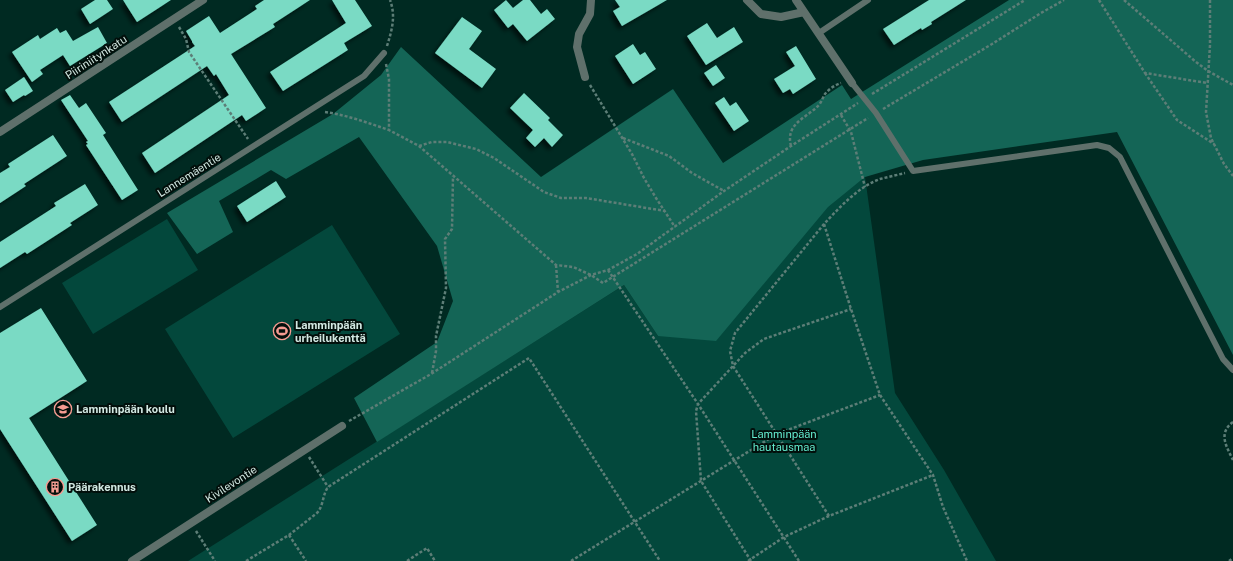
<svg xmlns="http://www.w3.org/2000/svg" width="1233" height="561" font-family="'Public Sans',sans-serif">
	<defs>
		<filter id="shadow"><feDropShadow dx="-3.5" dy="3.5" stdDeviation="2" flood-color="#0009"/></filter>
	</defs>
	<rect width="100%" height="100%" fill="#002a22"/>
	<!-- green -->
	<path fill="#03483c" d="M865,177l30,216 49,77 52,91h-808l436,-276 34,51z
		M167,219l31,51 -105,64 -31,-51z
		M332,225l68,109 -167,104 -68,-109z"/>
	<!-- forest -->
	<path fill="#146556" d="M1009,0h224v355l-116,-223 -194,28 -58,17 -37,30 -112,134 -58,-5 -34,-51 -247,157 -23,-44 83,-56 16,-41 -16,-55 -78,-109 -73,42 -15,-9 -52,31 14,31 -36,22 -30,-41 166,-99 48,-39 20,-28 140,130 132,-88 50,74 119,-78 9,14z"/>
	<!-- building -->
	<path fill="#7adac4" filter="url(#shadow)" d="M95,0h12l6,9 -23,15 -9,-15z
		M123,0h48l-34,22z
		M264,0h46l-37,24 2,3 -44,27 35,54 -20,13 -4,-6 -87,58 -13,-20 87,-58 -13,-21 -2,2 -7,-10 -85,56 -13,-20 86,-56 -3,-4v-1l-6,-10 23,-15 11,17 37,-24 -2,-3z
		M332,0h23l17,26 -28,17 4,7 -65,41 -13,-19 76,-49z
		M506,0l7,8 10,-8h7l11,14 6,-5 8,10 -28,22 -14,-17 -5,4 -14,-18z
		M615,0h52l-45,26 -9,-15 7,-4z
		M929,0h37l-35,22 1,2 -10,6 -1,-2 -27,17 -11,-16z
		M462,17l20,14 -13,18 27,20 -14,19 -47,-35z
		M707,23l10,15 17,-11 9,15 -37,23 -19,-29z
		M98,27l9,16 -37,23 -7,-11 -23,15 3,4 -11,8 -20,-30 26,-17 2,4 17,-11 3,5 6,-3 7,11z
		M633,44l7,11 5,-3 11,17 -23,15 -18,-28z
		M796,46l20,33 -23,15 -3,-5 -7,4 -9,-14 21,-13 -9,-14z
		M716,65l9,13 -12,8 -9,-13z
		M24,77l9,14 -8,5 -1,-1 -11,7 -8,-12z
		M524,93l26,25 -2,2 15,15 -11,12 -8,-9 -9,9 -9,-9 7,-8 -23,-22z
		M70,95l9,13 7,-5 20,30 -3,2 35,55 -16,10 -36,-55 2,-1 -2,-2 2,-1 -27,-41z
		M724,97l6,9 6,-4 13,19 -15,10 -19,-28z
		M53,135l14,21 -43,28 2,2 -26,17v-30l10,-6 -2,-3z
		M276,181l10,16 -39,25 -10,-16z
		M85,184l13,21 -28,18 2,2 -45,29 -2,-2 -25,16v-26l56,-36 -2,-3z
		M41,308l46,73 -58,37 68,107 -25,16 -72,-112v-96z"/>
	<g fill="none" stroke-linecap="round" stroke-linejoin="round">
		<!-- path -->
		<path stroke="#5d7e77" stroke-width="2.5" stroke-dasharray="3 2" stroke-linecap="butt" d="M1099,0l46,73 62,10
			M1124,0l72,62 12,9 25,14
			M1210,0v45l-4,67 5,26 13,26 9,12
			M179,27l7,12 3,13 59,87
			M387,46c5,-16 9,-30 3,-46
			M386,64l3,15v51l30,16 137,119 17,2 18,8 12,8 265,-165
			M1145,73l32,47 37,24
			M590,85l42,69 12,24 12,20 19,29
			M872,94l153,-94
			M883,109l109,-65 49,-31 23,-13
			M325,112c22,3 43,11 64,18
			M841,115l10,17 14,55
			M623,138l46,18 23,17 32,18
			M419,146l13,-4h15l29,7 18,9 50,34 17,6h25l79,13
			M791,146c-6,-23 16,-28 28,-41 3,-4 4,-8 6,-11 4,-5 10,-9 16,-11
			M824,224l27,85 29,86 53,80 10,32 24,54
			M556,265l2,27
			M608,270l90,134 101,157
			M432,373l4,-22v-15l10,-48 -1,-49 7,-10 1,-53
			M349,421l82,-47 127,-82 33,-17 17,-5 29,-16 87,-63 67,-45 67,-43
			M1233,422c-15,11 -7,24 0,38
			M309,457l19,30
			M829,516l-96,-150 -3,-15 5,-18 89,-109c16,-17 34,-37 56,-45 8,-2 17,-4 25,-6
			M196,531l19,30
			M289,535l17,26
			M246,561l43,-26 28,-22c7,-8 5,-17 11,-26l201,-129 131,203
			M407,561l20,-13 8,13
			M571,561l206,-127 103,-39
			M748,561l36,-24 45,-21 104,-41
			M751,561l-50,-80 -5,-70 2,-7 47,-51 19,-14 87,-30
			M1229,561l4,-3"/>
		<!-- lane -->
		<path stroke="#5f706b" stroke-width="6" d="M819,33l49,-33
			M852,83l24,30 37,58 184,-26 12,3 11,9 83,163 20,39 10,11
			M0,307l364,-231 20,-23"/>
		<!-- street -->
		<path stroke="#5f706b" stroke-width="8" d="M747,0l14,14 20,3 23,-5
			M796,0l56,83
			M585,77l-8,-30 2,-13 11,-20 1,-14
			M0,132l203,-132
			M132,561l210,-135"/>
	</g>
	<!-- icons -->
	<defs>
		<symbol id="stadium-ring" viewBox="-11 -11 22 22"><circle r="9.5" fill="#020f0b" stroke="#f59c92" stroke-width="1.5"/><path d="M0-5a6.5 5 0 1 0 0 10a6.5 5 0 1 0 0-10ZM-3.5-1.8h7v3.6h-7Z" fill="#f59c92"/></symbol>
		<symbol id="school-ring" viewBox="-11 -11 22 22"><circle r="9.5" fill="#020f0b" stroke="#f59c92" stroke-width="1.5"/><path d="M0-5L7-2L0 1L-7-2ZM-4 1L0 2.5L4 1V4Q0 6-4 4Z" fill="#f59c92"/></symbol>
		<symbol id="building-ring" viewBox="-11 -11 22 22"><circle r="9.5" fill="#020f0b" stroke="#f59c92" stroke-width="1.5"/><path d="M-4-6H4V6H1V3H-1V6H-4ZM-2.5-4.3h1.7v1.8h-1.7ZM.8-4.3h1.7v1.8H.8ZM-2.5-1h1.7V.8h-1.7ZM.8-1h1.7V.8H.8Z" fill="#f59c92"/></symbol>
	</defs>
	<g fill-rule="evenodd">
		<use href="#stadium-ring" x="272" y="321" width="20" height="20"/>
		<use href="#school-ring" x="53" y="399" width="20" height="20"/>
		<use href="#building-ring" x="45" y="477" width="20" height="20"/>
	</g>
	<g text-anchor="middle" stroke-width="4" stroke-linejoin="round" paint-order="stroke">
		<!-- street labels -->
		<g font-size="11" fill="#d2e8e2" stroke="#020f0b">
			<text transform="translate(96 57) rotate(-33)" y="4">Piiriniitynkatu</text>
			<text transform="translate(189 175) rotate(-32)" y="4">Lannemäentie</text>
			<text transform="translate(231 484) rotate(-33)" y="4">Kivilevontie</text>
		</g>
		<!-- poi labels -->
		<g font-size="11" font-weight="bold" fill="#d2e8e2" stroke="#020f0b" text-anchor="start">
			<text x="295" y="329">Lamminpään<tspan x="295" dy="13">urheilukenttä</tspan></text>
			<text x="76" y="413">Lamminpään koulu</text>
			<text x="68" y="491">Päärakennus</text>
		</g>
		<!-- park labels -->
		<g font-size="11" fill="#64eed1" stroke="#020f0b">
			<text x="784" y="438">Lamminpään<tspan x="784" dy="13">hautausmaa</tspan></text>
		</g>
	</g>
</svg>
